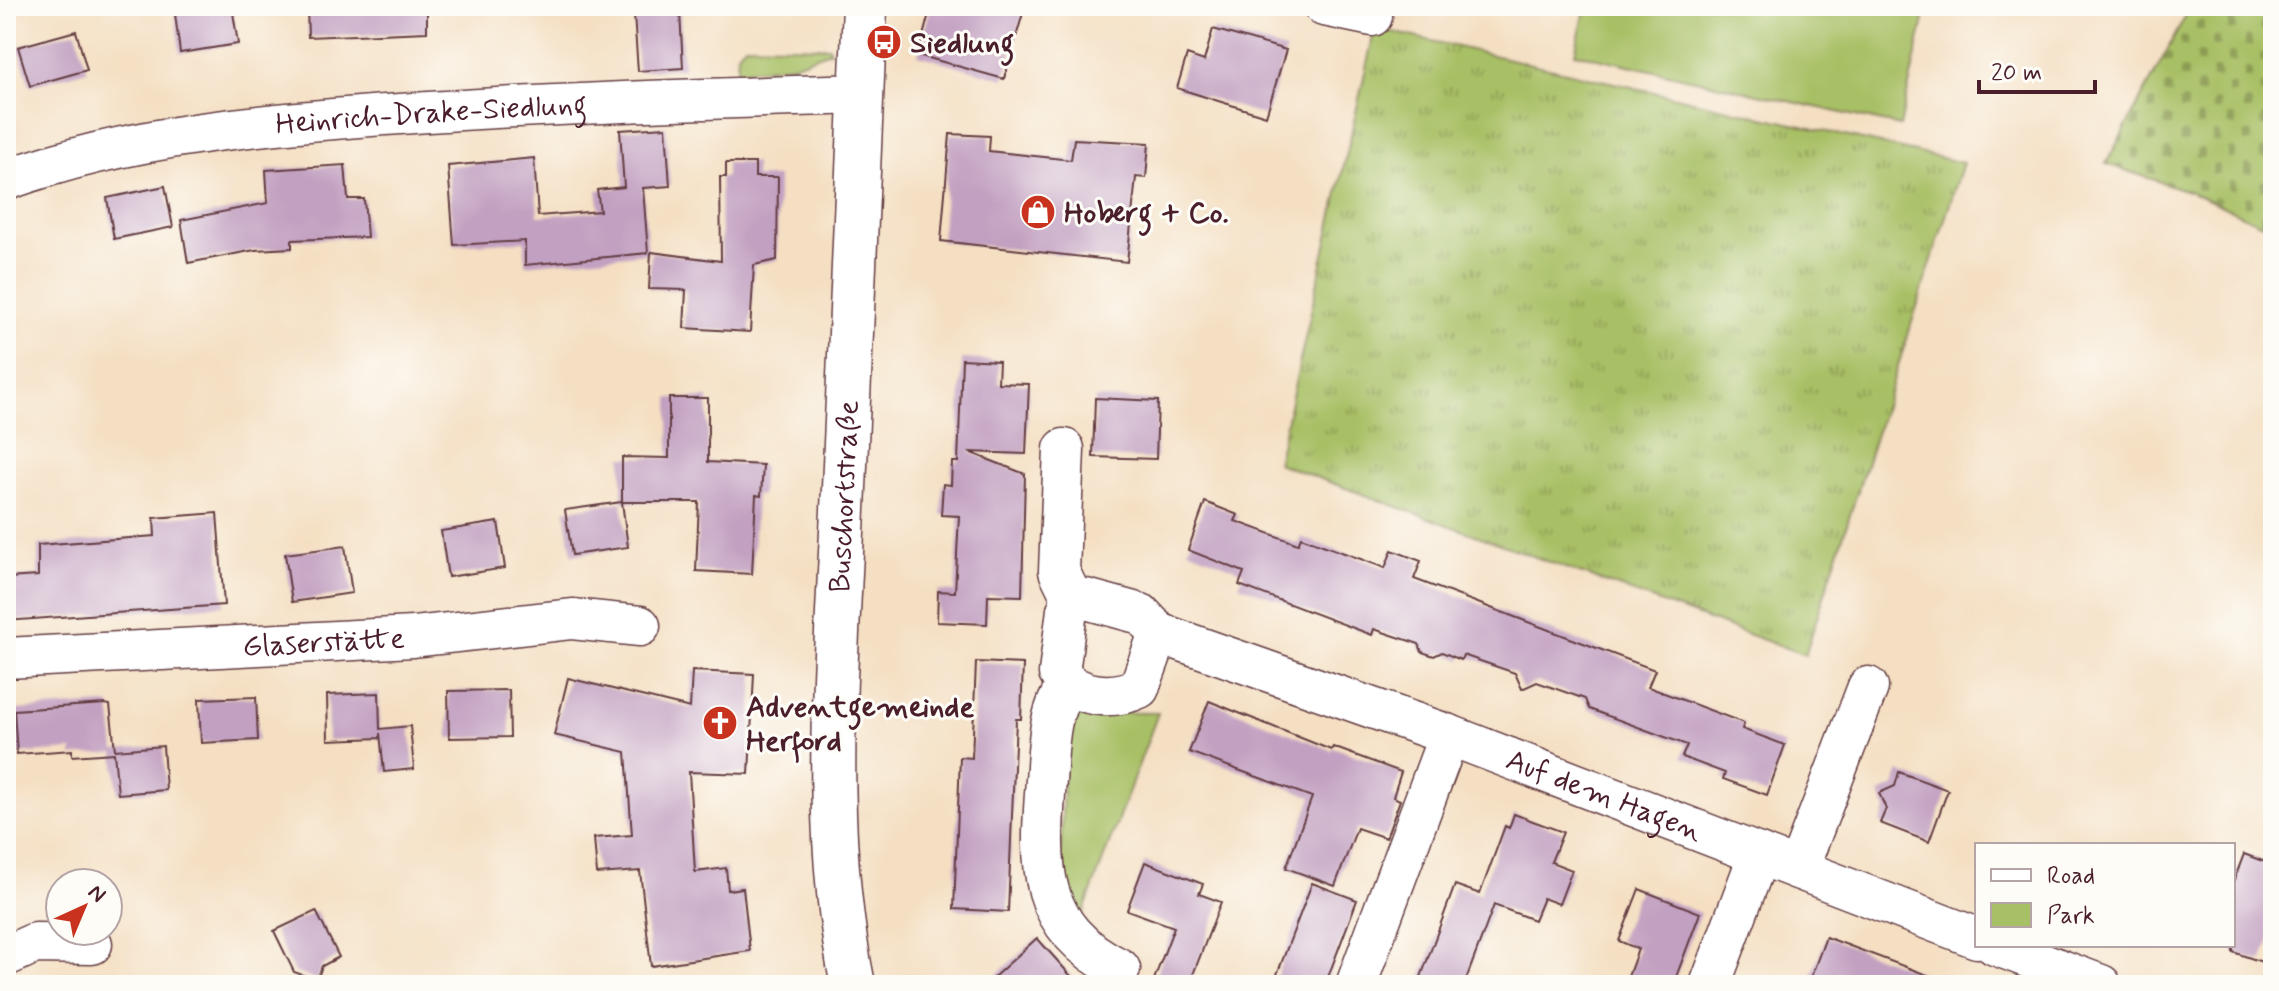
<svg xmlns="http://www.w3.org/2000/svg" width="2279" height="991" font-family="Mynerve,sans-serif">
	<defs>
		<pattern id="grass-tufts" width="24" height="20" patternUnits="userSpaceOnUse" patternTransform="scale(2)"><rect width="24" height="20" fill="#a8c065"/><path d="M3 7l-1-3M5 7V3M7 7l1-3M15 17l-1-3M17 17v-4M19 17l1-3" fill="none" stroke="#8b9b53"/></pattern>
		<pattern id="cemetery-stones" width="16" height="16" patternUnits="userSpaceOnUse" patternTransform="scale(2)"><rect width="16" height="16" fill="#a8c065"/><path d="M2 7V4a2 2 0 0 1 4 0v3zM10 15v-3a2 2 0 0 1 4 0v3z" fill="#8b9b53"/></pattern>
	</defs>
	<rect width="100%" height="100%" fill="#fdfcf7"/>
	<filter id="ink" filterUnits="userSpaceOnUse"><feTurbulence type="fractalNoise" baseFrequency=".0125" numOctaves="2"/><feDisplacementMap in="SourceGraphic" scale="16" xChannelSelector="R" yChannelSelector="G"/><feConvolveMatrix kernelMatrix="1 2 1 2 8 2 1 2 1" color-interpolation-filters="sRGB"/></filter>
	<filter id="wash" filterUnits="userSpaceOnUse"><feTurbulence type="fractalNoise" baseFrequency=".006" numOctaves="4" result="noise"/><feDisplacementMap in="SourceGraphic" scale="32" xChannelSelector="R" yChannelSelector="G"/><feGaussianBlur stdDeviation="1.8" result="paint"/><feColorMatrix in="noise" values="0 0 0 0 0 0 0 0 0 0 0 0 0 0 0 0 0 1.4 0 .05"/><feComposite in="paint" operator="in"/></filter>
	<g filter="url(#wash)">
		<rect width="100%" height="100%" fill="#f4dfc2"/>
		<!-- grass -->
		<path fill="url(#grass-tufts)" stroke="#797048" stroke-width="2" d="M1375,28l588,135 -158,492 -528,-192z"/>
		<!-- cemetery -->
		<path fill="url(#cemetery-stones)" stroke="#797048" stroke-width="2" d="M2191,6h82v223l-82,-37 -85,-28z"/>
		<!-- park -->
		<path fill="#a8c065" stroke="#797048" stroke-width="2" d="M1586,6h341l-27,120 -325,-73z
			M745,45l84,2 1,4 -37,14 -56,6 1,-18z
			M1065,712l93,1 -80,214 -18,-39z"/>
		<g id="blocks">
			<!-- building -->
			<path fill="#c2a0c1" d="M174,6h58l6,38 -58,9z
				M307,6h120v26l-119,5z
				M931,6h94l-21,73 -86,-24z
				M680,12l3,56 -45,3 -4,-56z
				M1213,29l73,21 -20,66 -89,-28 10,-33 17,6z
				M76,31l11,39 -57,16 -12,-39z
				M666,127l4,59 -27,2 5,65 -123,12v-24l-71,4 -6,-79 86,-8 4,58 62,-5 -3,-21 27,-3 -4,-57z
				M950,134l40,2 -1,15 82,9 3,-21 75,4 -3,35 -10,-1 -9,85 -186,-21z
				M726,163h29v14h23l-1,83 -23,5 -4,67 -66,-4 2,-38 -37,-1 2,-37 70,9 -1,-84h6z
				M345,165l3,34h16l3,38 -75,3v8l-37,2 -67,13 -7,-43 87,-17 -2,-33z
				M165,186l8,41 -59,12 -7,-41z
				M962,359l37,2 -1,22 31,1 -3,70 -57,-2 56,22 -3,122 -34,-1 -1,29 -50,-2 1,-31 17,1 4,-76 -18,-1 2,-31 8,1 1,-23h6z
				M669,398h39v64l55,3 -2,31 -5,-1 -4,79 -56,-3 3,-69h-77v-45l47,1z
				M1095,398l63,3 -2,58 -63,-2z
				M622,502l6,45 -56,8 -7,-45z
				M1205,502l33,13 -3,6 63,23 3,-7 84,31 7,-18 29,11 -7,18 241,91 -7,17 96,36 -2,6 43,16 -18,50 -44,-16 2,-6 -43,-16 5,-12 -98,-36 -4,-10 -48,-17 -15,7 -7,-16 -52,-18 -2,5 -19,-8 -8,4 -12,-4 -3,-8 -45,-15 -2,6 -133,-50 5,-13 -56,-22z
				M217,513l7,92 -218,16v-43l32,-2v-31l117,-9 -1,-18z
				M498,522l7,46 -57,9 -7,-46z
				M345,546l7,47 -60,9 -7,-48z
				M976,662l47,2 -2,55h-5l-8,193 -54,-3 6,-152 12,1z
				M692,671l62,3 -5,100 -60,-2 6,100 31,-4 2,22 15,-2 7,63 -99,15 -11,-95 -43,3 -3,-36 38,-3 -6,-83 -72,-17 14,-57 122,30z
				M509,690l1,47 -61,1 -1,-47z
				M379,693l1,36 30,-3 4,43 -30,3 -4,-39v5l-52,2 -1,-45z
				M256,697l2,43 -57,3 -2,-44z
				M1209,701l122,49 2,-3 68,25 -8,25 7,3 -14,38 -29,-10 -22,58 -49,-18 26,-71 -123,-45z
				M105,704l5,1 5,45 48,-4 3,44 -48,4 -4,-41 -42,3v-6l-55,4 -3,-44z
				M1899,772l49,18 -19,52 -49,-19 6,-14 -7,-16 16,-7z
				M1514,814l49,18 -12,30 21,8 -13,34 -16,-6 -9,22 -40,-15 -30,80h-46l37,-100 25,9 25,-68 4,2z
				M2244,854l29,11v67l-11,30 -29,-10v-69z
				M1145,862l58,22 -4,10 22,8 -32,83h-37l22,-58 -47,-17z
				M1312,883l45,17 -32,85h-52z
				M1639,889l61,24 -27,72h-48l13,-36 -19,-8z
				M316,911l23,46 -17,9 -5,14 -23,-8 -20,-41z
				M1826,937l120,45 -1,3h-137z
				M1037,938l42,47h-94z"/>
		</g>
	</g>
	<g filter="url(#ink)">
		<use href="#blocks" fill-opacity="0" stroke="#643c42" stroke-width="2"/>
		<g fill="none" stroke-linecap="round" stroke-linejoin="round">
			<defs>
				<g id="minor">
					<path d="M1324,6l48,10"/>
					<path id="s1" d="M6,180c126,-46 262,-57 394,-66 154,-11 308,-15 462,-20"/>
					<path d="M1064,449l-5,122 14,29"/>
					<path d="M1086,599l55,15 18,19 -20,55c-26,12 -63,10 -80,-15l8,-63 6,-10z"/>
					<path id="s2" d="M1159,633l290,102 528,203"/>
					<path id="s3" d="M6,658l407,-21 159,-18 68,7"/>
					<path d="M1067,685c-20,31 -18,59 -21,95 -6,83 -12,146 74,189"/>
					<path d="M1798,869l70,-182"/>
					<path d="M1995,945l106,40"/>
					<path d="M6,956l29,-13 57,1"/>
					<path d="M1356,985l93,-250"/>
					<path d="M1710,985l49,-131"/>
				</g>
				<g id="secondary">
					<path id="s4" d="M853,985c-31,-148 -18,-303 -11,-453 8,-175 16,-351 23,-526"/>
				</g>
			</defs>
			<!-- minor casing -->
			<use href="#minor" stroke="#643c42" stroke-width="43"/>
			<!-- secondary casing -->
			<use href="#secondary" stroke="#643c42" stroke-width="47"/>
			<!-- minor -->
			<use href="#minor" stroke="#fff" stroke-width="40"/>
			<!-- secondary -->
			<use href="#secondary" stroke="#fff" stroke-width="44"/>
		</g>
	</g>
	<!-- icons -->
	<defs>
		<symbol id="bus-disc" viewBox="-11 -11 22 22"><circle r="9.5" fill="#c8321e" stroke="#fdfcf7"/><path d="M-5-6H5V4H4V6H2V4H-2V6H-4V4H-5ZM-3.5-4V0h7V-4ZM-3.5 1.2v1.5H-2V1.2ZM2 1.2v1.5H3.5V1.2Z" fill="#fff"/></symbol>
		<symbol id="shop-disc" viewBox="-11 -11 22 22"><circle r="9.5" fill="#c8321e" stroke="#fdfcf7"/><path d="M-5-2.5h2.3a2.7 3.5 0 0 1 5.4 0H5L5.5 6h-11ZM-1.5-2.5h3a1.5 2.3 0 0 0-3 0Z" fill="#fff"/></symbol>
		<symbol id="church-disc" viewBox="-11 -11 22 22"><circle r="9.5" fill="#c8321e" stroke="#fdfcf7"/><path d="M-1.2-6h2.4v3.5h3.3v2.4h-3.3V6h-2.4V-.1h-3.3v-2.4h3.3Z" fill="#fff"/></symbol>
	</defs>
	<g fill-rule="evenodd">
		<use href="#bus-disc" x="864" y="22" width="40" height="40"/>
		<use href="#shop-disc" x="1018" y="192" width="40" height="40"/>
		<use href="#church-disc" x="700" y="703" width="40" height="40"/>
	</g>
	<g text-anchor="middle" stroke-width="6" stroke-linejoin="round" paint-order="stroke">
		<!-- poi labels -->
		<g font-size="30" font-weight="bold" fill="#4a1f2b" stroke="#fdfcf7" text-anchor="start">
			<text x="910" y="52">Siedlung</text>
			<text x="1064" y="222">Hoberg + Co.</text>
			<text x="746" y="716">Adventgemeinde<tspan x="746" dy="34">Herford</tspan></text>
		</g>
		<!-- street labels -->
		<g font-size="30" fill="#4a1f2b" stroke="#fdfcf7">
			<text dy="10" stroke="none"><textPath href="#s1" startOffset="432">Heinrich-Drake-Siedlung</textPath></text>
			<text dy="10" stroke="none"><textPath href="#s4" startOffset="490">Buschortstraße</textPath></text>
			<text dy="10" stroke="none"><textPath href="#s3" startOffset="318">Glaserstätte</textPath></text>
			<text dy="10" stroke="none"><textPath href="#s2" startOffset="474">Auf dem Hagen</textPath></text>
		</g>
	</g>
	<!-- margin -->
	<rect width="2279" height="991" fill="none" stroke="#fdfcf7" stroke-width="32"/>
	<!-- legend -->
	<rect x="1975" y="843" width="260" height="104" fill="#fdfcf7" stroke="#b5a4a5" stroke-width="2"/>
	<rect x="1991" y="869" width="40" height="12" fill="#ffffff" stroke="#b5a4a5" stroke-width="2"/>
	<text x="2047" y="883" font-size="24" fill="#4a1f2b">Road</text>
	<rect x="1991" y="903" width="40" height="24" fill="#a8c065" stroke="#b5a4a5" stroke-width="2"/>
	<text x="2047" y="923" font-size="24" fill="#4a1f2b">Park</text>
	<!-- north arrow -->
	<g transform="translate(84 907) rotate(44)"><circle r="38" fill="#fdfcf7" stroke="#b5a4a5" stroke-width="2"/>
	<path d="M0-6L14 30L0 20L-14 30Z" fill="#c8321e"/>
	<text y="-12" font-size="22" font-weight="bold" text-anchor="middle" fill="#4a1f2b">N</text>
	</g>
	<!-- scale -->
	<path d="M1979 80v12h116v-12" fill="none" stroke="#4a1f2b" stroke-width="4"/>
	<text x="1991" y="80" font-size="24" fill="#4a1f2b" stroke="#fdfcf7" stroke-width="6" paint-order="stroke">20 m</text>
</svg>
